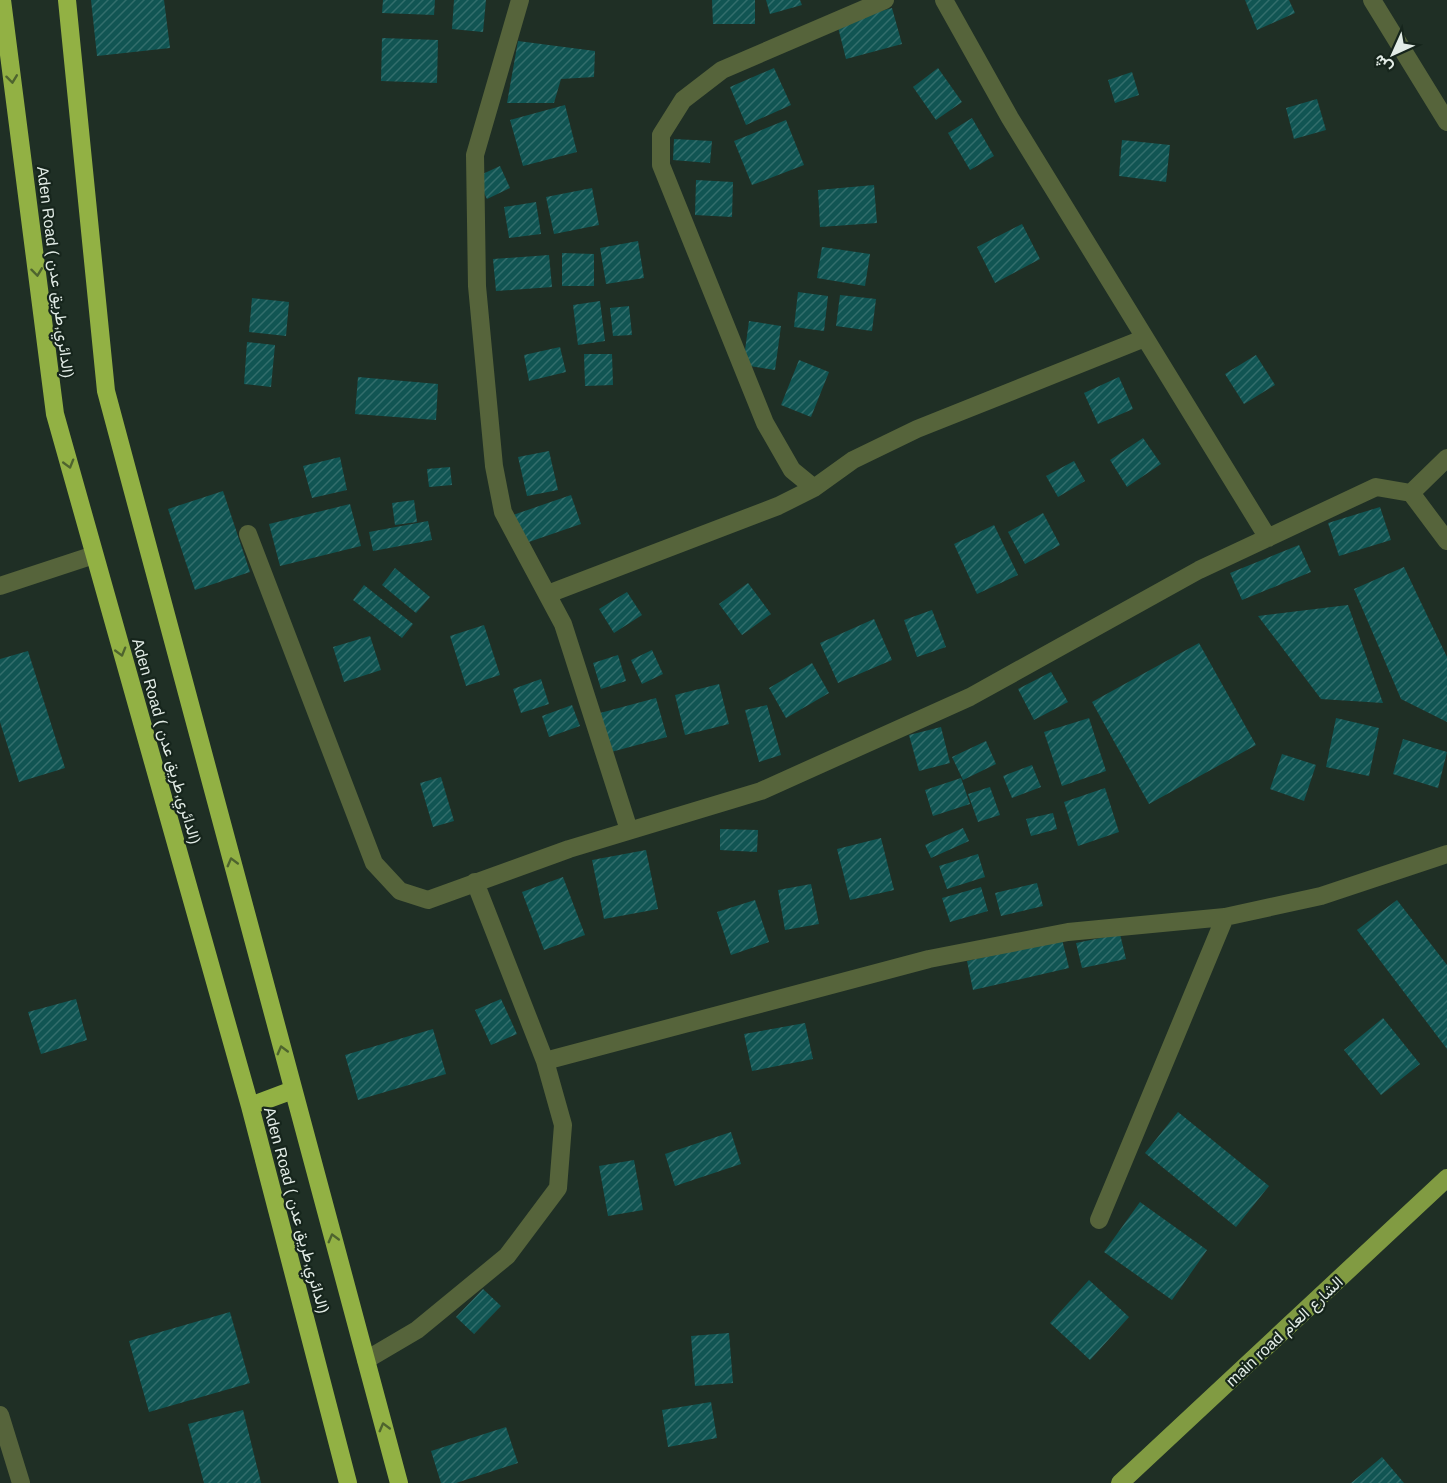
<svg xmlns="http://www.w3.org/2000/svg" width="1447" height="1483" font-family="Arial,Vazirmatn,sans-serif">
	<defs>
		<pattern id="building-hatch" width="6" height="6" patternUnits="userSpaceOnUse" patternTransform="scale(1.5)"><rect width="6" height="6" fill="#115553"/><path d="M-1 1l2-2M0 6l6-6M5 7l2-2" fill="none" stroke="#336e6c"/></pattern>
	</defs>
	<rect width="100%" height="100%" fill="#1f2f25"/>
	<!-- building -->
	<path fill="url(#building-hatch)" d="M91,0h73l6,48 -73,8z
		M383,0h52l-1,15 -52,-2z
		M454,0h32l-3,32 -31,-3z
		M712,0h43v24h-42z
		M766,0h34l2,5 -32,9z
		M1245,0h44l6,13 -38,17z
		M892,8l10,36 -56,15 -9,-36z
		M382,38l56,2 -1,43 -56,-2z
		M518,41l77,10 -1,26 -33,2 -7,24h-47z
		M774,68l17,37 -45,20 -16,-38z
		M938,68l24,34 -26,18 -23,-33z
		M1132,72l7,23 -24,8 -7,-23z
		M1317,99l9,31 -32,9 -8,-31z
		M565,105l12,47 -54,14 -13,-46z
		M972,118l22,38 -24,14 -22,-37z
		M786,120l18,45 -52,20 -18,-44z
		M674,139l38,2 -2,22 -37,-3z
		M1122,140l48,5 -4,37 -47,-6z
		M500,166l10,22 -23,11 -11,-22z
		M696,180l37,2 -1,35 -37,-2z
		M874,185l3,38 -57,4 -2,-37z
		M592,188l7,37 -45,9 -8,-37z
		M536,202l5,32 -32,4 -5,-31z
		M1022,224l18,35 -45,24 -18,-36z
		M638,241l6,37 -38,6 -6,-36z
		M822,247l48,7 -5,32 -48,-8z
		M562,253l32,1v32h-32z
		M549,255l3,32 -56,4 -3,-32z
		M798,292l30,4 -4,35 -30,-4z
		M840,295l36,4 -4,32 -36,-5z
		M252,298l37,4 -3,34 -37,-4z
		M600,301l5,40 -27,4 -5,-40z
		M629,306l3,29 -19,1 -3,-28z
		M749,321l32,5 -6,44 -32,-5z
		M247,342l28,3 -4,42 -27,-3z
		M560,347l6,25 -37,9 -5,-26z
		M584,354h28l1,31 -28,1z
		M1256,355l19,30 -31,19 -19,-30z
		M799,360l30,12 -18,45 -30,-12z
		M358,377l80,7 -2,36 -81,-6z
		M1119,377l14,32 -35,15 -14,-31z
		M1143,438l18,26 -34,23 -17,-27z
		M549,451l9,39 -31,6 -9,-39z
		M340,457l7,33 -35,8 -9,-32z
		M1074,461l11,20 -27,16 -12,-21z
		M450,467l2,18 -23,2 -2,-18z
		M223,491l27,81 -55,18 -27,-81z
		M571,495l10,29 -58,20 -10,-29z
		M414,500l3,22 -22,3 -3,-22z
		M350,504l11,42 -81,20 -11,-42z
		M1380,507l11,33 -52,16 -11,-33z
		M1043,513l17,32 -35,19 -17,-32z
		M428,521l4,19 -59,11 -4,-19z
		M994,525l24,50 -41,19 -23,-50z
		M1299,545l12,27 -69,28 -12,-27z
		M1404,567l43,90v65l-46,-23 -47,-110z
		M395,568l35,29 -14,16 -34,-28z
		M748,583l23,31 -29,21 -23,-31z
		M364,585l49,39 -11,14 -49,-38z
		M627,592l15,23 -28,18 -15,-24z
		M1348,605l35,98 -62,-4 -63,-83z
		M932,610l14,37 -29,10 -13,-37z
		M874,619l18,41 -54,23 -18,-40z
		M484,625l16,50 -34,11 -16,-50z
		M370,636l11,34 -37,12 -11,-35z
		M1199,643l57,102 -107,59 -57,-102z
		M652,650l11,24 -21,10 -11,-24z
		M28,651l37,117 -46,14 -19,-60v-63z
		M618,655l8,26 -25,8 -8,-26z
		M812,663l17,30 -43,25 -17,-30z
		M1051,672l17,30 -34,18 -16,-31z
		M541,679l8,25 -28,9 -8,-24z
		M719,684l10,40 -44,11 -10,-40z
		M656,698l11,39 -56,15 -11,-39z
		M572,705l8,21 -31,11 -7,-21z
		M767,705l14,50 -22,7 -14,-52z
		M1089,718l17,53 -44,15 -18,-54z
		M1336,718l43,10 -10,48 -43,-9z
		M941,727l9,36 -31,8 -10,-36z
		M1403,739l44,13 -9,36 -45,-14z
		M986,741l10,23 -33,16 -11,-23z
		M1282,754l34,11 -12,36 -34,-12z
		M1032,765l9,22 -29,11 -9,-22z
		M441,777l13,44 -21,6 -13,-44z
		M961,778l9,26 -37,12 -8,-26z
		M990,787l10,28 -22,7 -10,-28z
		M1105,788l14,44 -41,14 -14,-44z
		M1053,813l4,16 -26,7 -5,-17z
		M963,828l6,13 -38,17 -6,-13z
		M720,829l38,1 -1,22 -37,-2z
		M881,838l13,52 -44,10 -13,-51z
		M646,850l12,59 -54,10 -12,-59z
		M978,854l7,23 -38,12 -8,-23z
		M563,877l22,58 -41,15 -22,-58z
		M1037,883l6,23 -42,10 -6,-23z
		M811,884l8,40 -34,6 -7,-40z
		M981,887l7,24 -38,11 -8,-24z
		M755,900l14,42 -38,13 -14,-43z
		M1397,900l50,65v84l-90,-119z
		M1120,934l6,25 -44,9 -6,-25z
		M1062,939l7,29 -96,22 -6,-29z
		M76,999l11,41 -46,14 -13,-42z
		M501,999l16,35 -26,11 -16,-35z
		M1383,1018l37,46 -39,31 -37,-45z
		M805,1023l8,36 -61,12 -8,-37z
		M433,1029l13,45 -88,26 -13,-45z
		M1178,1112l91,74 -33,41 -91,-74z
		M731,1132l10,32 -66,22 -10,-32z
		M634,1160l9,50 -35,6 -9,-50z
		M1140,1202l67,48 -35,50 -68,-48z
		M1089,1280l40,37 -39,43 -40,-37z
		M483,1289l18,17 -27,28 -18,-17z
		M230,1312l20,71 -101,29 -20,-71z
		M729,1333l4,50 -38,3 -4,-50z
		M711,1402l6,36 -49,9 -6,-37z
		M243,1410l18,73h-57l-16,-59z
		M506,1427l12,36 -62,20h-15l-10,-32z
		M1382,1457l22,26h-53z"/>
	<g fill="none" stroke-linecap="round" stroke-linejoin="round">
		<!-- minor -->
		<path stroke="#56643b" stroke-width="18" d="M520,0l-45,155 2,131 17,180 9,46 60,112 66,206
			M944,0l66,118 258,420
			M1372,0l75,122
			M814,488l-22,-18 -27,-47 -104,-258v-30l22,-35 39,-30 163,-70
			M1411,493l36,-35
			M248,534l126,329 26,28 28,9 141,-51 192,-58 209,-94 229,-127 177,-83 35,6 36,48
			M0,586l94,-31
			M548,594l230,-88 36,-18 39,-28 64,-31 228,-91
			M545,1061l384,-102 139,-27 157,-15 96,-21 126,-42
			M1099,1220l126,-303
			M366,1360l51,-30 90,-74 51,-68 5,-63 -18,-64 -70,-179
			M0,1415l21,68"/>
		<!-- major -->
		<path stroke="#819b42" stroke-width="18" d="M1120,1483l327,-305"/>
		<!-- highway -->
		<path stroke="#92b144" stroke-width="18" d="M2,0l53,414 195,692 98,377
			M67,0l39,391 293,1092
			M250,1106l43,-16"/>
	</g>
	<!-- one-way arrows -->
	<defs><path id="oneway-chevron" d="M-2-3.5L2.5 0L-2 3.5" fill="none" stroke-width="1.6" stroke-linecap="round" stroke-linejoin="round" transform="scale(1.5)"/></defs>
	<g stroke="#4e642e">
		<use href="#oneway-chevron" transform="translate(12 79) rotate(83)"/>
		<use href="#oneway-chevron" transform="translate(37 272) rotate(83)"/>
		<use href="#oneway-chevron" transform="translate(69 464) rotate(74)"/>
		<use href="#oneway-chevron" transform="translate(121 652) rotate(74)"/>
		<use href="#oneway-chevron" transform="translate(232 862) rotate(-105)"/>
		<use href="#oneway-chevron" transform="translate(282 1050) rotate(-105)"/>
		<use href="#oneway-chevron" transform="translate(333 1238) rotate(-105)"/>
		<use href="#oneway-chevron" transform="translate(384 1427) rotate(-105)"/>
	</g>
	<g text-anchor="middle" stroke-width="4.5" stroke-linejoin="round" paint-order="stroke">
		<!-- street labels -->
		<g font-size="16" fill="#e2ece6" stroke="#16251c">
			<text transform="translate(56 272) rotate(83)" y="6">Aden Road ( الدائري,طريق عدن)</text>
			<text transform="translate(167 741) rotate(74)" y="6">Aden Road ( الدائري,طريق عدن)</text>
			<text transform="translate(297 1210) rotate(75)" y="6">Aden Road ( الدائري,طريق عدن)</text>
			<text transform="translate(1284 1331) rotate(-43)" y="6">main road الشارع العام</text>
		</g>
	</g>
	<!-- north arrow -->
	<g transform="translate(1393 54) rotate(225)" stroke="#16251c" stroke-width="4.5" paint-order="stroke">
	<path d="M0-4.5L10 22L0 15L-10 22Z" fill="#e2ece6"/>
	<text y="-9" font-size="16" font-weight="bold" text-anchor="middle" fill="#e2ece6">ش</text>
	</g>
</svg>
